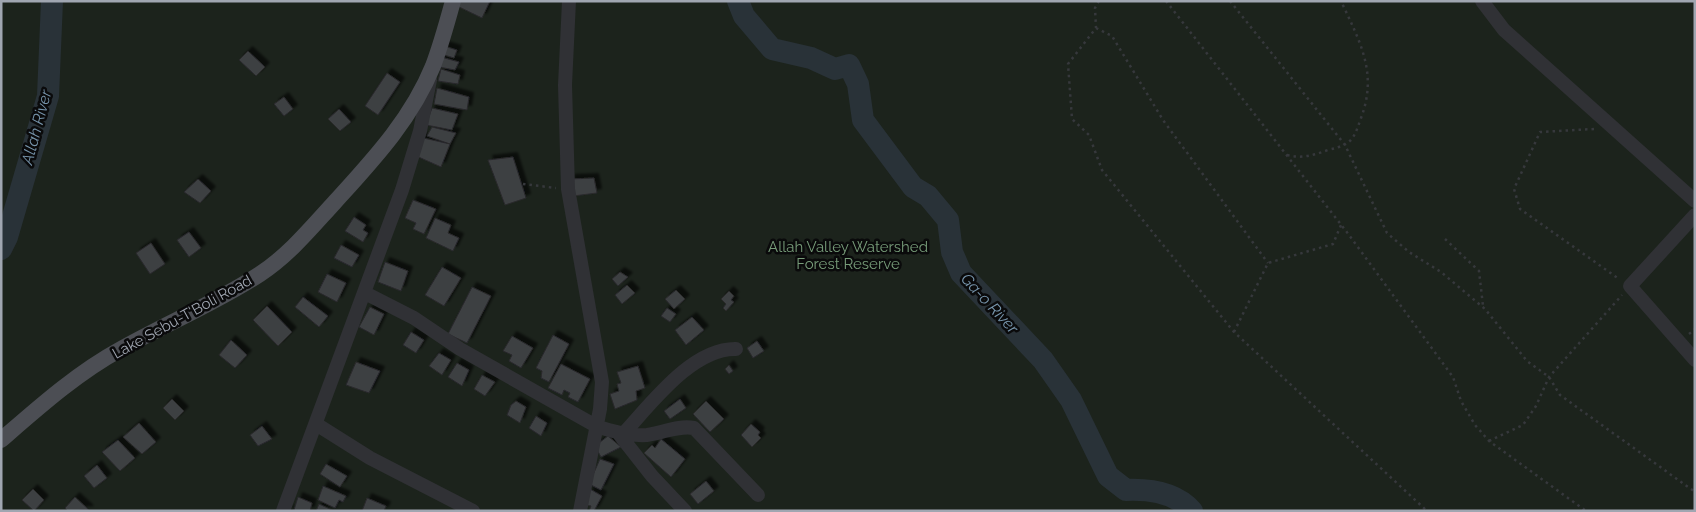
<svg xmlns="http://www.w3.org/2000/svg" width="1696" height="512" font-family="Raleway,sans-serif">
	<defs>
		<filter id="shadow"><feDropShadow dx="4.5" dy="-4.5" stdDeviation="1" flood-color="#0009"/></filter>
	</defs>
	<rect width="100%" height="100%" fill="#0f0f10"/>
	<!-- green -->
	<path fill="#1c231c" d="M1,1h1694v510h-1694z"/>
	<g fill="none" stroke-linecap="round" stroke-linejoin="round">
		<!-- river -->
		<path stroke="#293238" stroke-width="22" d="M738,1l6,15 28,33 39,9 24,11 14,-4 9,19 5,36 50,67 15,9 20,24 4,32 9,21 82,87 28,40 37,76 18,14c23,-1 50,3 66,21
			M1,249l6,-12 41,-141 4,-95"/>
	</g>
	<!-- building -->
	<path fill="#3e3f43" stroke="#29292c" filter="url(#shadow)" d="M457,1h33l-8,17 -27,-13z
		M444,46l13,4 -3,8 -13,-4z
		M248,51l17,16 -9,9 -17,-16z
		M441,57l18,5 -4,8 -16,-3z
		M441,69l19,6 -2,9 -20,-3z
		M387,73l13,9 -22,33 -13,-9z
		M437,88l32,9 -2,13 -33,-6z
		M284,97l9,12 -9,7 -10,-12z
		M432,108l26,6 -6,16 -26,-5z
		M339,109l12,13 -11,9 -12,-12z
		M432,127l24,6 -6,11 -23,-8z
		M419,137l31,7 -9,23 -27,-12z
		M513,157l13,41 -21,7 -17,-45z
		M594,178l3,15 -24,3 -3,-17z
		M198,179l13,12 -11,12 -16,-11z
		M413,200l23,9 -12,25 -11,-5 3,-6 -11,-5z
		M354,217l12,8 -3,5 5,3 -5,9 -18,-11z
		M435,218l16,7 -3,8 11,5 -6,13 -27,-13z
		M189,232l12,16 -12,9 -12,-17z
		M151,243l14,21 -15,10 -14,-21z
		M341,245l18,10 -7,12 -18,-9z
		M385,262l23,9 -7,20 -23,-9z
		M442,267l19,11 -17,28 -19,-11z
		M620,272l8,5 -10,9 -6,-7z
		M327,274l19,9 -9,19 -19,-10z
		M627,285l8,8 -13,11 -7,-9z
		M472,287l19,9 -24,47 -19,-9z
		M676,290l9,9 -11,10 -9,-10z
		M729,291l5,5 -3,4 3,2 -8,9 -3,-3 3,-4 -5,-5z
		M303,297l25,19 -9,11 -24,-20z
		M267,306l25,26 -14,14 -25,-26z
		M370,307l14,7 -10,21 -15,-8z
		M667,308l9,6 -6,8 -9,-6z
		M692,317l12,13 -18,15 -11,-15z
		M411,332l13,8 -8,13 -13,-8z
		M553,335l16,9 -20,38 -8,-4 1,-7 -6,-3z
		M512,336l21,12 -12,20 -12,-7 3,-6 -9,-4z
		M231,340l16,15 -12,13 -16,-13z
		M757,341l7,10 -11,7 -6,-10z
		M439,353l12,7 -9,15 -13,-9z
		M356,362l24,9 -11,22 -23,-8z
		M457,363l12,7 -7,16 -14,-9z
		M561,364l29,15 -12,23 -10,-5 2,-4 -6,-3 -2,5 -14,-7z
		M729,365l4,6 -4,3 -4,-5z
		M638,366l7,22 -9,3 1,9 -22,9 -5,-15 9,-3 -2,-7 4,-1 -4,-11z
		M482,375l13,7 -10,14 -11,-7z
		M172,399l12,12 -9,9 -12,-12z
		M680,399l6,9 -16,11 -6,-8z
		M516,401l10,6 -6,16 -13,-8 4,-10z
		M706,401l18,18 -14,13 -17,-18z
		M536,416l11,7 -6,13 -12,-8z
		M139,423l17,19 -14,12 -19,-17z
		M751,424l9,8 -2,3 3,3 -9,9 -11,-12z
		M262,426l10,13 -14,7 -8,-11z
		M608,436l13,11 -20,10 -6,-11z
		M661,439l24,20 -14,18 -27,-24 8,-8 3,3z
		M118,440l17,18 -15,13 -18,-19z
		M600,459l14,5 -13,26 -12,-6z
		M326,464l21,12 -7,11 -20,-13z
		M97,465l10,13 -13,10 -10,-12z
		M706,481l8,10 -16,13 -8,-10z
		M323,486l23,10 -3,6 -4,-2 -4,8 -17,-8z
		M33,489l11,11 -10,11 -12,-11z
		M590,489l12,7 -8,15h-5l2,-5 -5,-1z
		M75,497l14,13 -21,1 -3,-3z
		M298,497l14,6 -2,8h-23l7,-1z
		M367,498l19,8 -2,5h-22z
		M319,504l15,7h-18z"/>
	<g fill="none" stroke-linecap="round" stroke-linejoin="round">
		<!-- path -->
		<path stroke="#36383c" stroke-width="2.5" stroke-dasharray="2.5 4" stroke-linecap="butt" d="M1099,1l-4,7 1,20 -28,36 4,55 17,16 13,35 132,162 193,179
			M1166,1l180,230 107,146 8,24 14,24 14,16 97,70
			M1230,1l115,144 42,88 22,19 32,20 44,37 42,52 22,16 11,18 135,97
			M1096,28l16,8 51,84 105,143
			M1594,129l-54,3 -26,57 6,20 99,70
			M1287,155c15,4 27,0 41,-5 24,-6 25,-9 33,-32 17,-45 -1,-76 -20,-117
			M523,184l33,4
			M1445,239l34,32 4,35
			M1234,332l34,-69 65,-19 8,-19
			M1689,334l6,-5
			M1489,441l34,-16 13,-19 13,-29 73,-82"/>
		<!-- minor -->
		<path stroke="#303135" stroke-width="14" d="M569,1l-4,84 3,104 34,193 -2,27 -20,102
			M1482,1l22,29 191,171
			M1695,215l-65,71 65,74
			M365,293l49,25 46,31 136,77c17,6 33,10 51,9 16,-2 31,-10 47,-7l64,67
			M316,424l54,34 103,53
			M619,434l33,42 33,35
			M623,434c28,-30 69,-86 113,-85
			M283,511l119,-321 18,-59 10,-51"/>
		<!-- major -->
		<path stroke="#4c4e54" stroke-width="16" d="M1,440c38,-33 76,-67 120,-91 46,-26 95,-46 139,-75 29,-19 51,-46 74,-71 38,-42 77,-83 99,-137 8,-21 14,-43 20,-65"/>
	</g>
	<g text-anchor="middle" stroke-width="5" stroke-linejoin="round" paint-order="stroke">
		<!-- park labels -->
		<g font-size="15" fill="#779c79" stroke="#0a0a0b">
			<text x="848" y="252">Allah Valley Watershed<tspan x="848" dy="17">Forest Reserve</tspan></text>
		</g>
		<!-- street labels -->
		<g font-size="15" fill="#a0a6b1" stroke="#0a0a0b">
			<text transform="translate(182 317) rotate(-29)" y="5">Lake Sebu-T'Boli Road</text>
		</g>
		<!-- water labels -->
		<g font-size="16" font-style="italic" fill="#7795ac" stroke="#0a0a0b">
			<text transform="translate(36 127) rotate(-75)" y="6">Allah River</text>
			<text transform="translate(990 303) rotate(47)" y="6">Ga-o River</text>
		</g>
	</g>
	<!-- border -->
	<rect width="1696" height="512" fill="none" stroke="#a0a6b1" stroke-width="5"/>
</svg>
